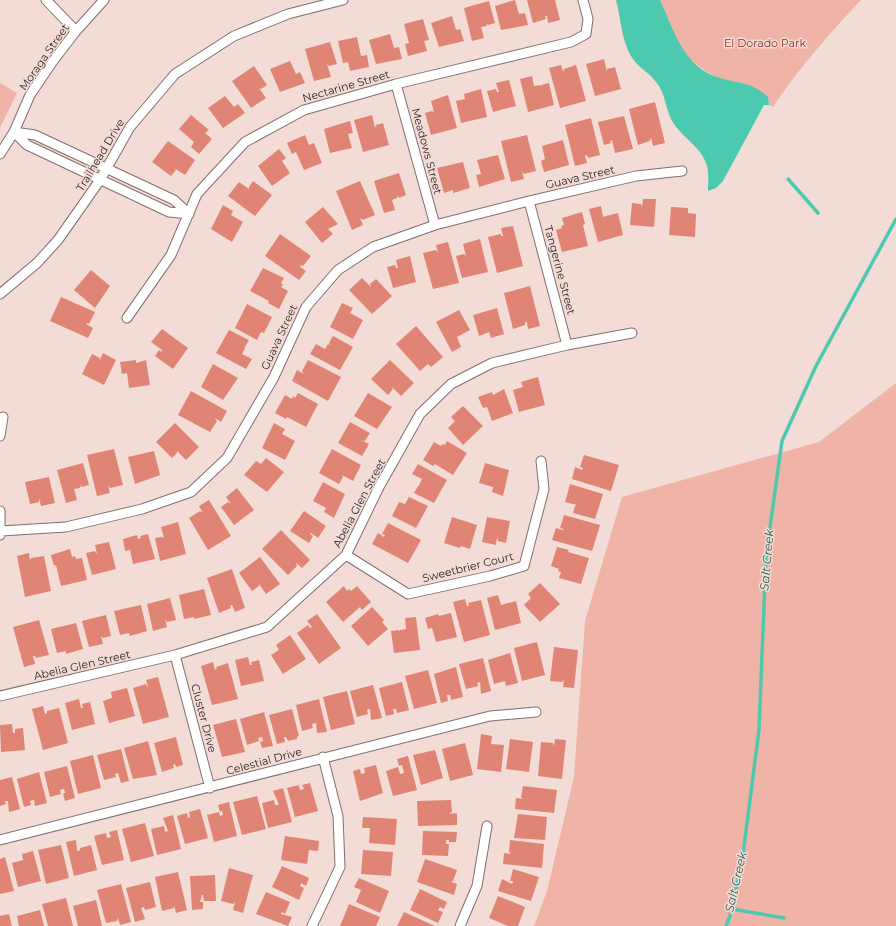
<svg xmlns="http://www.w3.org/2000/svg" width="896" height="926" font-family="Montserrat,sans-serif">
	<rect width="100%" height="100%" fill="#f3dbd6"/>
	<!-- green -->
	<path fill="#f0b3a8" d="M660,0h201c-32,34 -62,68 -88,107l-4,-2v-4c-27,-13 -66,-25 -84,-48 -11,-13 -18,-37 -25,-53z
		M0,83l17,10 -17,35z
		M896,383v543h-362l13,-35 27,-114 11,-156 37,-124 197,-55z"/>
	<!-- water -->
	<path fill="#4dc9af" d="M616,0h44c14,31 24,68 60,78 20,6 32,4 48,19l1,8h-5l-41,76 -7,7 -8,3c0,-8 1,-17 -1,-25 -5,-19 -25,-28 -35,-45 -7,-13 -6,-27 -16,-39 -7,-10 -19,-15 -25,-26 -10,-17 -10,-38 -15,-56z"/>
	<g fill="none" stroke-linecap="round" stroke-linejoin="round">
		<!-- stream -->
		<path stroke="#4dc9af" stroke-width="3.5" d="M788,179l30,34
			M732,909l52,9
			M726,926l4,-10 12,-54 17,-132 7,-174 16,-115 34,-75 80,-147"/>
	</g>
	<!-- building -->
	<path fill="#e08576" d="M515,0l4,14 6,-1 3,12 -27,5 -6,-24z
		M527,0h28l5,20 -12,3 -1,-7h-2l1,3 -13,4z
		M489,1l6,22 -7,2 -2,-1 1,2 -6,1 3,11 -12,3 -8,-33z
		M452,16l4,14 4,-1 4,12 -25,6 -8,-24z
		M423,19l6,21 -5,1 3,10 -19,5 -3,-12 4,-1 -5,-19z
		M390,34l4,14 5,-1 3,12 -26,5 -7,-24z
		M357,37l4,19 6,-1 2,12 -19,4 -2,-9 -5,1 -5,-22z
		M330,42l7,22 -8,2 -2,-2 4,13 -17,4 -9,-32z
		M604,59l3,13v-3l8,-2 6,22 -26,7 -9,-32z
		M290,61l6,13 4,-2 5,11 -25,9 -10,-23z
		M561,65l2,7 1,-3 12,-4 10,36 -26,7 -11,-40z
		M254,66l13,19 -6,4 -2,-1 7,10 -15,10 -19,-27z
		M532,76l2,10 6,-1 1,2v-2l8,-2 5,22 -26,7 -8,-33z
		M509,80l7,26 -23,6 -6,-21 9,-2 1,3h2l-3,-9z
		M481,89l6,28 -26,6 -5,-22 9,-2 -1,-5z
		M448,95l9,33 -26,7 -6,-22 7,-2 2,1 -3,-11z
		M225,96l9,11 4,-3 7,9 -22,15 -15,-20z
		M655,102l10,41 -12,3 -2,-8 -1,1v2l-12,4 -9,-36z
		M191,115l18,15 -4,3 7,6 -13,15 -8,-7 3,-5 -15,-13z
		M372,115l3,13 1,-3 7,-2 6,22 -26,7 -9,-32z
		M624,116l9,33 -18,4 -3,-13 -2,1 1,2 -7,2 -6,-23z
		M591,118l9,37 -12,3 -1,-3 -2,1 2,7 -12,3 -10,-41z
		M350,121l3,12 -5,1 4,14 -22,5 -6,-24z
		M305,135l4,10 5,-2 8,20 -18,7 -8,-18 -4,2 -5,-11z
		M527,135l9,36 -12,3 -2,-2 2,7 -13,3 -10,-41z
		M563,140l6,25 -25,7 -3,-11 4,-2 -3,-13z
		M168,141l27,19 -10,15 -11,-7 2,2 -5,6 -19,-14z
		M279,149l7,9 -4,3 8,12 -18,13 -14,-20z
		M498,155l7,24 -26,8 -3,-12 5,-1 -4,-14z
		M463,162l7,26 -17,5v-3l-9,3 -7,-25z
		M399,173l7,22 -7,3 -1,-3 -1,3 -5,2 3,10 -11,3 -10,-32z
		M253,181l19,14 -17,21 -27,-20 11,-14 10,7v-2z
		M360,181l15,34 -12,5 -3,-2 3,7 -11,5 -16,-39z
		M643,199h13l-2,28 -24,-2 2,-22 9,1 1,3z
		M223,205l10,6 -2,4 12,7 -11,20 -21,-13z
		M601,206l2,11 6,-2 2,2 -1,-2 8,-2 5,22 -25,7 -9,-33z
		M323,207l15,17 -10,5 5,5 -11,9 -17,-21z
		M671,207l17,1v5l8,1 -1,23 -26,-2z
		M582,212l3,12 -2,1 5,21 -26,6 -6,-22 6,-2 -1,-2 3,-1 -2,-7z
		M513,226l10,40 -26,7 -9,-36 13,-3v2h2l-2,-8z
		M280,234l31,22 -8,10 -2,-1 -1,2 6,4 -7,9 -34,-24z
		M480,239l8,33 -26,6 -6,-22 8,-2 2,2 -3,-12z
		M448,242l11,41 -26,6 -10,-36 13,-3 2,3 -2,-8z
		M410,256l6,26 -23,6 -6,-21 8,-2 1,3h2l-2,-8z
		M263,268l21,10 -3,5 2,2 -2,2 7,4 -9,18 -11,-6 1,-2 -19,-10z
		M91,270l19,16 -15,22 -21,-18z
		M362,278l9,9 -1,-3 6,-5 16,17 -20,18 -23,-24z
		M530,286l10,40 -12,3 -1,-7h-2v3l-12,4 -9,-36z
		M61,297l34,15 -6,12 -2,-1 -1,1 7,4 -5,10 -38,-17z
		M342,303l11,5 -3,5 13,7 -10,19 -23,-12z
		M247,304l25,13 -8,16 -3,-1 -4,8 -22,-12z
		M497,308l7,26 -13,4 -2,-6 -10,4 -6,-21z
		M459,310l11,20 -13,7 4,10 -9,5 -16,-30z
		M416,326l27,31 -12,10 -3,-3 -8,7 -24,-27z
		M162,329l26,19 -15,21 -18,-13 4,-6 2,2 1,-2 -11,-8z
		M229,330l20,10 -4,7 -1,-1 1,2 -3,6 10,5 -6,10 -30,-16z
		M333,336l20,11 -13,23 -30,-16 6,-10 9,5 3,-5 2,1 -1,-2z
		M103,353l13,7 -12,25 -22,-11 10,-20 8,4 -1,4z
		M136,360v3l10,-3 4,25 -21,3 -2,-15 -5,1 -2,-12z
		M308,360l33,17 -13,24 -36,-20 5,-11 7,4 -2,-3z
		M390,360l24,23 -13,13 -9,-9 1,2 -5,6 -17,-16z
		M213,364l25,14 -15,22 -22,-13z
		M538,377l7,28 -26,7 -6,-22 10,-3 -2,-5z
		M504,389l9,24 -21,8 -5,-14 -4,1 -5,-11 14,-5 1,3z
		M191,391l36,20 -6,11 -6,-4 2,3 -7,11 -32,-17z
		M298,393l20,11 -12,23 -19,-10 -1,2 -11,-6 10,-18 7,4 1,-3 2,2z
		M368,393l24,14 -15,22 -23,-13z
		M463,406l20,20 -20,19 -15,-17 7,-7 -4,-4z
		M350,422l20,11 -5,8 -4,-1 8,4 -7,12 -24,-13z
		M175,423l24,24 -13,13 -9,-9v2l-5,5 -16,-16z
		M274,423l11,6 -3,5 13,7 -10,19 -23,-12z
		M447,441l20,12 -14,22 -18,-11 -2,2 -10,-6 11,-18 7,4 1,-2 3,1z
		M114,449l9,36 -13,3 -2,-3 2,8 -13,3 -10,-41z
		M332,449l29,16 -8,16 -11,-6 1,2 -4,7 -20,-11z
		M154,451l6,24 -25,9 -7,-27z
		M584,455l35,10 -8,26 -39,-12 3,-12 7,3 1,-2 -3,-1z
		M266,458l18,14 -17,20 -23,-17 12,-14 5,3z
		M83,463l6,22 -7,2 -1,-2 -1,3 -6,1 3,11 -11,3 -9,-33z
		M485,463l24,7 -6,26 -11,-4 1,-5 -14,-4z
		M418,464l29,16 -13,23 -20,-10 4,-7h2l-1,-1 3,-6 -10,-5z
		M49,477l6,26 -14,3 -2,-8v4l-9,2 -5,-22z
		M323,482l22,12 -11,24 -10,-6 2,-4 -13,-7z
		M570,484l33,10 -8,25 -22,-6 2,-7 2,-1 -12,-3z
		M237,488l17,22 -20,15 -13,-18 7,-5 3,2 -5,-7z
		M409,497l19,9 -12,22 -24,-12 7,-14 6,2z
		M209,500l22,36 -23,14 -19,-32 11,-7 3,2 -4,-7z
		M304,511l22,15 -8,12 -7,-5 -1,1 3,2 -4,7 -19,-12z
		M564,515l36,10 -8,26 -40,-11 4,-12 7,2 1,-1 -4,-1z
		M452,517l25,8 -7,24 -9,-3 -1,2 -16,-5z
		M487,517l23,4 -4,22 -8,-2 -1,-4 -1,8 -14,-3z
		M178,522l8,32 -26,7 -5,-23 7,-1 2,1 -3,-11z
		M388,523l33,17 -13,23 -36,-19 6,-11 6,4 1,-2 -3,-1z
		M281,530l29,30 -8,8 -6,-5 1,3 -9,9 -26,-26z
		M148,534l7,25 -22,5 -3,-14 -5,1 -2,-12 14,-4 1,4 3,-1 -1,-2z
		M109,542l7,27 -24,6 -6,-22 9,-2 2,3 -2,-9z
		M557,547l12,3 -1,2 21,6 -8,26 -22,-6 2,-6 -3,-1 1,-2 -8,-3z
		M70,549l2,8 3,-1 1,3 6,-1 5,22 -26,6 -5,-21 -2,1 -3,-11z
		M29,553l1,8 1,-3 13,-2 7,35 -26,6 -8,-41z
		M260,557l20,27 -14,10 -7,-10v2l-7,5 -13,-18z
		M232,569l13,39 -10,4 -3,-7 -2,1 1,2 -12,5 -12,-35z
		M540,583l20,21 -20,18 -16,-17 7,-7 -3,-4z
		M344,586l3,5 2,-2 2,2 6,-5 14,16 -9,8 -2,-3 -17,15 -17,-20z
		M204,589l7,26 -17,4v-2l-10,2 -5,-24z
		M498,595l3,10 15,-4 5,22 -26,7 -8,-32z
		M170,598l6,22 -9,2 -2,-3 2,8 -14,4 -6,-27z
		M465,599l2,7h2l-1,-3 13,-3 9,35 -26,7 -11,-40z
		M141,605l6,26 -17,5 -1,-3 -9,2 -6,-24z
		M372,607l12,13 -2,2 6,7 -20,17 -17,-20z
		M451,613l6,24 -21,5 -4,-14 -4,1 -3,-11 13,-4 1,2z
		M317,614l24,34 -22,16 -22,-31 11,-8 2,3 2,-1 -5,-6z
		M106,615l5,21 -8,2 -2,-2 2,8 -14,3 -7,-26z
		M416,617l4,33 -26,3 -3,-22 8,-1v2l1,-2 6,-1 -1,-11z
		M39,620l10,35 -13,3 -1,-2h-2l2,8 -11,3 -11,-40z
		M76,623l7,26 -17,5v-3l-9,2 -6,-24z
		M290,635l16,24 -23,15 -12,-19 8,-5 -3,-5z
		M537,642l8,33 -23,6 -8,-33z
		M554,647l24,3 -4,38 -11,-1 1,-7 -2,2 -12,-1z
		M510,653l8,30 -12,3 -1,-5 -11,3 -6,-24z
		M248,657l2,8h2l-1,-3 8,-2 5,21 -23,5 -6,-26z
		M483,658l8,33 -10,3 -1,-12 -3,1 1,3 -12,3 -7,-25z
		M213,662l2,8 2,-1 -1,-2 12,-4 10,36 -26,6 -11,-39z
		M456,667l7,30 -12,3 -1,-5h-3l1,6 -7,2 -7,-29z
		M428,670l9,33 -23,6 -9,-33z
		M158,677l11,40 -26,7 -10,-36 13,-4 1,3 1,-1 -2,-6z
		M402,682l7,28 -12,3 -1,-4h-3l1,5 -8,2 -7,-28z
		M373,685l9,33 -11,2 -1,-11 -3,1 1,4 -11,3 -7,-26z
		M127,688l8,28 -26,7 -6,-22 9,-3 -1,-6z
		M347,691l8,33 -24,6 -8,-33z
		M79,699l2,9h2l-1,-4 8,-2 5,22 -23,6 -7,-27z
		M319,699l8,33 -10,1 -1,-10 -4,1 1,4 -11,3 -6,-26z
		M43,706l2,8 2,-1v-2l12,-3 9,35 -25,7 -11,-41z
		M292,709l7,27 -2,1v2l-9,2 -2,-4h-2l1,5 -8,2 -8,-29z
		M264,712l9,34 -11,2 -2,-6 3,-1 -1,-4 -4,1 1,3 -12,4 -7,-26z
		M236,719l9,33 -23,5 -9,-32z
		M12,724l1,9h2v-4l8,-1 2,22 -24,2 -1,-27z
		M481,734l11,2 -1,8 13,1 -3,27 -24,-3z
		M176,737l7,28 -7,2 -1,-3 -2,1 1,3 -12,4 -8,-29z
		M510,739l23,3 -4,30 -23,-3z
		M555,739l11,1 -4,39 -24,-3 3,-34 12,1 1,3z
		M148,741l9,34 -24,4 -9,-31z
		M465,743l8,32 -23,6 -8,-32z
		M121,749l8,32 -8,2 -3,-10 -3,1 1,3 -12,3 -7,-25z
		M435,750l8,28 -22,7 -8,-30z
		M93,755l8,33 -23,6 -8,-33z
		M408,756l9,34 -24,6 -7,-25 12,-4 2,7 4,-1 -2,-8 -3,1 -2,-7z
		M376,765l7,28 -23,8 -7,-30 7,-2 1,5 4,-1 -1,-5z
		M67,766l8,32 -10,3 -2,-7 2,-1 -1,-4 -4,1 1,4 -11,3 -6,-25z
		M39,772l8,31 -12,3 -1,-6 -4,1 1,4 -7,2 -7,-28z
		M12,777l8,32 -11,3 -1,-11h-3l1,3 -6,2v-26z
		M310,783l8,28 -23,6 -8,-29 12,-3 1,5 4,-1 -2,-4z
		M523,786l34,4 -3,23 -39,-4 1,-11 8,1 -3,-1z
		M283,788l9,34 -24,6 -6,-25 12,-3 1,5h4l-6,-14z
		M257,796l9,33 -24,6 -9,-33z
		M451,800l1,12 -3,2 8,-1v12l-39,1 -1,-25z
		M229,802l8,34 -23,6 -7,-27 12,-3 1,4 3,-1 -1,-4 -2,1 -2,-7z
		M200,809l8,29 -23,6 -8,-28 10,-3 1,5 2,-1 -1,-5z
		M518,814l29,3 -2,23 -31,-2z
		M173,815l8,34 -24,6 -6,-26 13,-3 1,6 3,-1 -5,-13z
		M363,817l34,2 -2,26 -26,-2 1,-15h-8z
		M145,823l9,33 -23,6 -9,-33z
		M117,830l7,30 -22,5 -8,-29 12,-3 1,5 4,-1 -2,-5z
		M423,831l34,1 -1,10h-7v-2h-3v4h3l-1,12 -26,-1z
		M285,836l34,5 -1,10 -9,-1 -2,14 -26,-4z
		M76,840l1,11 3,-1v-2l11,-3 6,25 -23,6 -8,-34z
		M510,840l34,4 -2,24 -39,-4 1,-11 7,1 -2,-2z
		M61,845l8,33 -23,6 -8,-34z
		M363,850l30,2 -2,24 -30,-2z
		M33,851l8,30 -23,6 -6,-24 11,-3 -1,-6z
		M5,857l9,34 -14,3v-35z
		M425,859l32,11 -4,11 -2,1 6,2 -3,11 -37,-13z
		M282,866l27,12 -3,8 -5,-3 -1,3 4,2 -5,12 -27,-13z
		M229,868l24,7 -10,38 -10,-3 2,-8 -2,2 -12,-3z
		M513,869l26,8 -8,24 -33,-10 4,-12 10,5 1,-3h-3z
		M178,872l9,38 -11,3 -2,-8v3l-12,3 -7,-34z
		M215,875l1,26h-12l-1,-6h-1l-2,7h3v7l-11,1 -2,-34z
		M359,878l30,13 -9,22 -24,-11 5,-12 -7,-3z
		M150,882l6,25 -11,3 -1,-3 -3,1 4,11 -10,3 -9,-34z
		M121,884l10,38 -11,3 -2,-7 -1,3 -11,2 -9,-33z
		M420,889l27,13 -3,7 -4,-2 -2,3 5,2 -5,11 -28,-13z
		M266,892l24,10 -5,12 -3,-2 -1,2 11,3 -4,9 -32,-12z
		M498,896l27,11 -7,19h-10l-19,-8z
		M66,898l7,28h-25l-6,-22z
		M96,900l6,26h-24l-5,-20z
		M349,904l31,13 -4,9h-36z
		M40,910l4,16h-25l-2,-10z
		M404,912l31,14h-38z
		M9,914l3,12h-12v-10z"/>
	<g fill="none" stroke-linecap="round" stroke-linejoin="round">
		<defs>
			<path id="street" d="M46,0l30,31
				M396,84l39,141
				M14,132l21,3 139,65 15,14
				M14,132l13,13 142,67 20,2
				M0,154l14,-22 16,-37 23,-34 23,-30 28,-31
				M529,201l38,144
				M0,294l37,-31 21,-23 42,-60 30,-53 45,-53 59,-38 54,-22 55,-14
				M127,318l44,-63 26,-61 48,-52 59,-32 92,-26 175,-42 15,-8 2,-15 -5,-19
				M0,436l3,-19
				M0,511v24
				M1,531l65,-4 76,-18 49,-17 36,-34 47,-81 32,-70 32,-37 35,-23 62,-22 94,-24 107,-25 46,-5
				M346,555l62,39 82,-18 34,-10 20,-77 -3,-28
				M175,655l35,133
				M0,696l175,-41 92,-28 79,-72 33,-68 41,-73 31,-30 41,-21 75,-18 65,-12
				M0,840l490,-124 46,-4
				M312,926l28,-59 -2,-51 -15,-59
				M460,926l17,-40 10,-60"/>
		</defs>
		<!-- street casing -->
		<use href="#street" stroke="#846e6a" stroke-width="11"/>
		<!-- street -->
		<use href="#street" stroke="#fff" stroke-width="9"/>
	</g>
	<g text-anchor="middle" stroke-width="3" stroke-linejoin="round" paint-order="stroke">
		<!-- park labels -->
		<g font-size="11" fill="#962a1d" stroke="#f3dbd6">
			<text x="765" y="47">El Dorado Park</text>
		</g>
		<!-- street labels -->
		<g font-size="11" fill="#2f2624" stroke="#f3dbd6">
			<text transform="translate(44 57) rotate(-55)" y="4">Moraga Street</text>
			<text transform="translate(346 86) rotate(-16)" y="4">Nectarine Street</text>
			<text transform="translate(427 151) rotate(75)" y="4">Meadows Street</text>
			<text transform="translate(100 155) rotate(-59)" y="4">Trailhead Drive</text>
			<text transform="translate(580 177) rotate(-13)" y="4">Guava Street</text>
			<text transform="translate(560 270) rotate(75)" y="4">Tangerine Street</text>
			<text transform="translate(279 337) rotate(-65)" y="4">Guava Street</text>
			<text transform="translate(359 503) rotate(-62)" y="4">Abelia Glen Street</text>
			<text transform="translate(468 567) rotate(-14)" y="4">Sweetbrier Court</text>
			<text transform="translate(82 665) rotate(-13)" y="4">Abelia Glen Street</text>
			<text transform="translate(204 718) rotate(75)" y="4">Cluster Drive</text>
			<text transform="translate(264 761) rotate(-15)" y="4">Celestial Drive</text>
		</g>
		<!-- water labels -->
		<g font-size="12" font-style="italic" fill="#2c5f53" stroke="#f3dbd6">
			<text transform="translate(767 560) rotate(-85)" y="4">Salt Creek</text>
			<text transform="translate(736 882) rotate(-77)" y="4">Salt Creek</text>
		</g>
	</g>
</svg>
